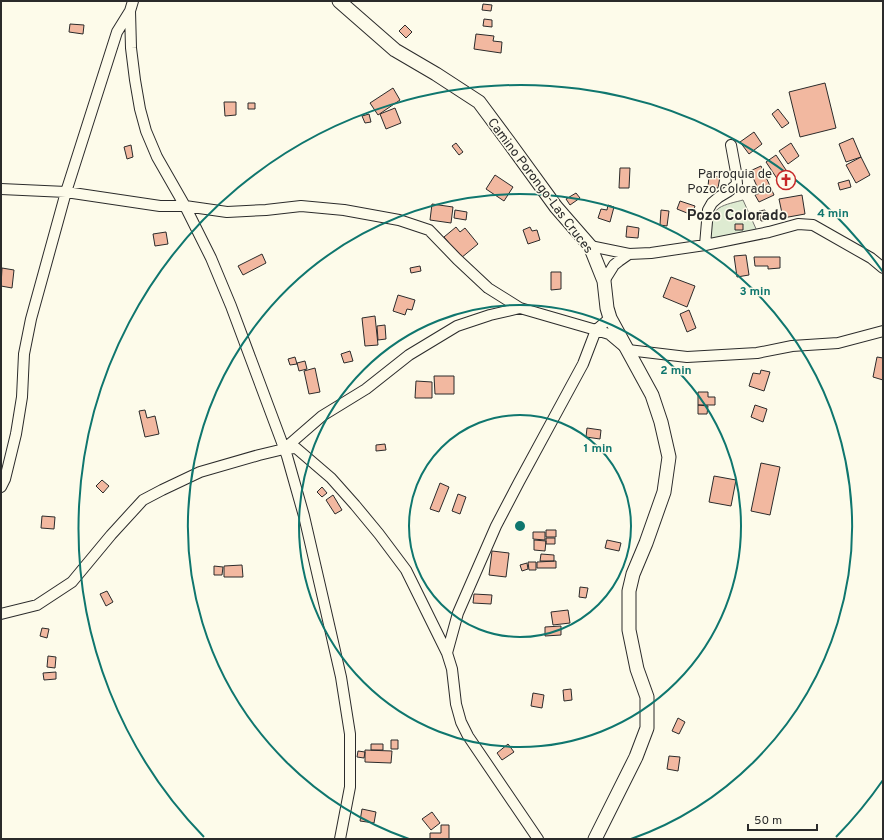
<svg xmlns="http://www.w3.org/2000/svg" width="884" height="840" font-family="Overpass,sans-serif">
	<rect width="100%" height="100%" fill="#fdfbea"/>
	<!-- green -->
	<path fill="#deebd1" stroke="#74746e" d="M743,200l14,31 -43,9 -4,-2c0,-9 0,-24 9,-30 6,-4 17,-6 24,-8z"/>
	<!-- building -->
	<path fill="#f2b8a0" stroke="#2b2b2b" d="M483,4l9,1 -1,6 -9,-1z
		M484,19l8,1v7l-9,-1z
		M70,24l14,1 -1,9 -14,-2z
		M405,25l7,7 -6,6 -7,-7z
		M476,34l18,2 -1,5 9,1 -1,11 -27,-4z
		M825,83l11,45 -36,9 -11,-45z
		M393,88l7,12 -22,15 -8,-12z
		M224,102h12v13l-11,1z
		M248,103h7v6h-7z
		M395,108l6,15 -15,6 -6,-15z
		M778,109l11,14 -7,5 -10,-14z
		M369,114l2,8 -6,1 -3,-7z
		M754,132l8,12 -13,10 -9,-12z
		M853,138l8,19 -15,5 -7,-18z
		M456,143l7,9 -4,3 -7,-9z
		M791,143l8,13 -11,8 -9,-13z
		M131,145l2,12 -6,2 -3,-12z
		M776,155l18,27 -10,7 -18,-27z
		M861,157l9,18 -14,8 -10,-18z
		M761,166l13,29 -15,7 -4,-7 5,-2 -10,-22z
		M620,168h10l-1,20h-10z
		M495,175l18,12 -9,14 -18,-12z
		M709,176l11,1 -2,11 -10,-1z
		M849,180l2,7 -11,3 -2,-7z
		M576,193l4,5 -10,7 -4,-6z
		M802,195l3,19 -22,4 -4,-19z
		M680,201l15,5 -3,9 -15,-6z
		M432,204l21,3 -2,16 -21,-3z
		M608,205l6,2 -4,15 -12,-4 3,-9 6,1z
		M455,210l12,2 -1,8 -12,-2z
		M661,210l8,1 -2,15 -7,-1z
		M765,210l3,10 -7,1 -2,-10z
		M735,224h8v6h-8z
		M627,226l12,2 -1,10 -12,-1z
		M456,227l4,5 5,-4 13,16 -17,14 -17,-21z
		M530,227l2,4 5,-1 3,10 -12,4 -5,-14z
		M166,232l2,12 -13,2 -2,-12z
		M262,254l4,9 -23,12 -5,-9z
		M746,255l3,20 -12,2 -3,-21z
		M754,257h26v11l-12,1v-3h-13z
		M420,266l1,5 -10,2 -1,-5z
		M2,268l12,2 -2,18 -11,-2z
		M551,272h10v17l-10,1z
		M671,277l24,9 -8,21 -24,-10z
		M398,295l17,5 -3,10 -5,-1 -2,6 -12,-4z
		M689,310l7,18 -9,4 -7,-18z
		M375,316l3,29 -13,1 -3,-28z
		M385,325l1,14 -8,1 -1,-14z
		M350,351l3,10 -9,2 -3,-9z
		M295,357l2,7 -7,1 -2,-6z
		M877,357l6,1v22l-10,-3z
		M305,361l2,8 -8,2 -2,-8z
		M315,368l5,24 -11,2 -5,-23z
		M761,370l9,2 -6,19 -15,-5 4,-13 7,1z
		M434,376h20v18h-19z
		M416,381l16,1v16h-17z
		M698,392h10v5h7v8h-17z
		M698,405l10,1 -1,8h-9z
		M755,405l12,4 -4,13 -12,-5z
		M145,410l2,8 8,-2 4,18 -14,3 -6,-26z
		M587,428l14,2 -1,9 -14,-2z
		M385,444l1,6 -10,1v-6z
		M761,463l19,4 -10,48 -19,-4z
		M714,476l22,4 -5,26 -22,-4z
		M102,480l7,6 -6,7 -7,-7z
		M440,483l9,4 -10,25 -9,-3z
		M322,487l5,6 -5,4 -5,-5z
		M458,494l8,3 -6,17 -8,-3z
		M333,495l9,15 -7,4 -9,-14z
		M42,516l13,1 -1,12 -13,-1z
		M546,530h10v7h-10z
		M533,532h12v8l-12,-1z
		M546,538h9v6h-9z
		M534,540l12,1 -1,10 -11,-1z
		M607,540l14,3 -2,8 -14,-3z
		M492,551l17,2 -3,24 -17,-2z
		M541,554l13,1v6h-14z
		M556,561v7h-19v-6z
		M528,562h8v8h-7z
		M527,563l1,6 -6,2 -2,-6z
		M242,565l1,12h-19v-11z
		M214,566l9,1 -1,8h-8z
		M580,587l8,1 -2,10 -7,-1z
		M107,591l6,11 -7,4 -6,-12z
		M474,594l18,1 -1,9 -18,-1z
		M568,610l2,13 -17,2 -2,-13z
		M561,626v9l-16,1v-9z
		M42,628l7,1 -2,9 -7,-2z
		M48,656l8,1 -1,11 -8,-1z
		M56,672v7l-12,1 -1,-7z
		M571,689l1,11 -8,1 -1,-11z
		M533,693l11,2 -2,13 -11,-2z
		M678,718l7,4 -6,12 -7,-3z
		M391,740h7v9h-7z
		M371,744h12v6h-12z
		M508,744l6,8 -12,8 -5,-7z
		M365,750l27,1 -1,12 -26,-1z
		M358,751l7,1 -1,6 -7,-1z
		M669,756l11,1 -2,14 -11,-2z
		M362,809l14,3 -2,11 -14,-2z
		M432,812l8,11 -9,7 -9,-11z
		M441,825h8v14h-19v-6h11z"/>
	<g fill="none" stroke-linecap="round" stroke-linejoin="round">
		<defs>
			<path id="minor" d="M130,11l1,37 4,32 5,29 6,22 11,26 28,49 26,52 20,48 56,150 17,60 21,91 16,70 9,57v53l-10,52
				M1,189l65,3 94,14h25l42,6 39,-2 35,-4 43,4 55,10 30,10 28,29 31,29 32,20 76,22 14,-12
				M705,245l3,-35 4,-7 7,-6 10,-6 8,-7 -1,-12 -5,-27
				M590,246l39,8 22,-1 54,-8 64,-13 29,-8 15,1 58,33 12,10
				M604,281l10,-16 5,-4 10,-7
				M284,449l38,-33 44,-27 43,-34 48,-29 33,-11 30,-7
				M1,487l4,-8 11,-45 6,-37 2,-43 7,-35 35,-127 51,-160 13,-21 3,-10
				M1,614l36,-9 35,-23 39,-47 32,-35 19,-10 38,-18 59,-17 25,-6 12,-1 35,30 24,27 24,29 27,36 41,83 5,16 4,35 5,18 7,14 70,103
				M447,653l11,-40 38,-87 23,-44 64,-118 13,-34 13,4 19,16 59,7 70,-4 35,-7 46,-3 45,-12"/>
			<path id="major" d="M339,1l56,49 41,24 43,28 29,39 48,66 34,39 14,35 3,27 3,10 42,77 9,27 8,35 -5,35 -18,51 -13,31 -4,17v39l8,39 10,28v31l-11,29 -41,82"/>
		</defs>
		<!-- minor casing -->
		<use href="#minor" stroke="#2b2b2b" stroke-width="12"/>
		<!-- major casing -->
		<use href="#major" stroke="#2b2b2b" stroke-width="15"/>
		<!-- minor -->
		<use href="#minor" stroke="#fdfbea" stroke-width="10"/>
		<!-- major -->
		<use href="#major" stroke="#fdfbea" stroke-width="13"/>
	</g>
	<!-- distance rings -->
	<g fill="none" stroke="#0f766e" stroke-width="2">
		<circle cx="520" cy="526" r="111"/>
		<circle cx="520" cy="526" r="221"/>
		<path d="M409 839A332 332 0 1 1 631 839"/>
		<path d="M883 780A443 443 0 0 1 836 837M204 837A443 443 0 1 1 883 272"/>
	</g>
	<!-- icons -->
	<defs>
		<symbol id="church-ring" viewBox="-11 -11 22 22"><circle r="9.5" fill="#fdfbea" stroke="#c62828" stroke-width="1.5"/><path d="M-1.2-6h2.4v3.5h3.3v2.4h-3.3V6h-2.4V-.1h-3.3v-2.4h3.3Z" fill="#c62828"/></symbol>
	</defs>
	<g fill-rule="evenodd">
		<use href="#church-ring" x="775" y="169" width="22" height="22"/>
	</g>
	<g text-anchor="middle" stroke-width="3" stroke-linejoin="round" paint-order="stroke">
		<!-- poi labels -->
		<g font-size="13" fill="#2b2b2b" stroke="#fdfbea" text-anchor="end">
			<text x="772" y="178">Parroquia de<tspan x="772" dy="15">Pozo Colorado</tspan></text>
		</g>
		<!-- street labels -->
		<g font-size="13" fill="#2b2b2b" stroke="#fdfbea">
			<text transform="translate(541 185) rotate(53)" y="5">Camino Porongo-Las Cruces</text>
		</g>
		<!-- quarter labels -->
		<g font-size="15" font-weight="bold" fill="#2b2b2b" stroke="#fdfbea">
			<text x="737" y="220">Pozo Colorado</text>
		</g>
	</g>
	<circle cx="520" cy="526" r="6" fill="#0f766e" stroke="#fdfbea" stroke-width="2"/>
	<g font-size="12" text-anchor="middle" font-weight="bold" fill="#0f766e" stroke="#fdfbea" stroke-width="3" stroke-linejoin="round" paint-order="stroke">
		<text x="833" y="217">4 min</text>
		<text x="755" y="295">3 min</text>
		<text x="676" y="374">2 min</text>
		<text x="598" y="452">1 min</text>
	</g>
	<!-- border -->
	<rect width="884" height="840" fill="none" stroke="#2b2b2b" stroke-width="4"/>
	<!-- scale -->
	<path d="M748 824v6h69v-6" fill="none" stroke="#2b2b2b" stroke-width="2"/>
	<text x="754" y="824" font-size="12" fill="#2b2b2b" stroke="#fdfbea" stroke-width="3" paint-order="stroke">50 m</text>
</svg>
